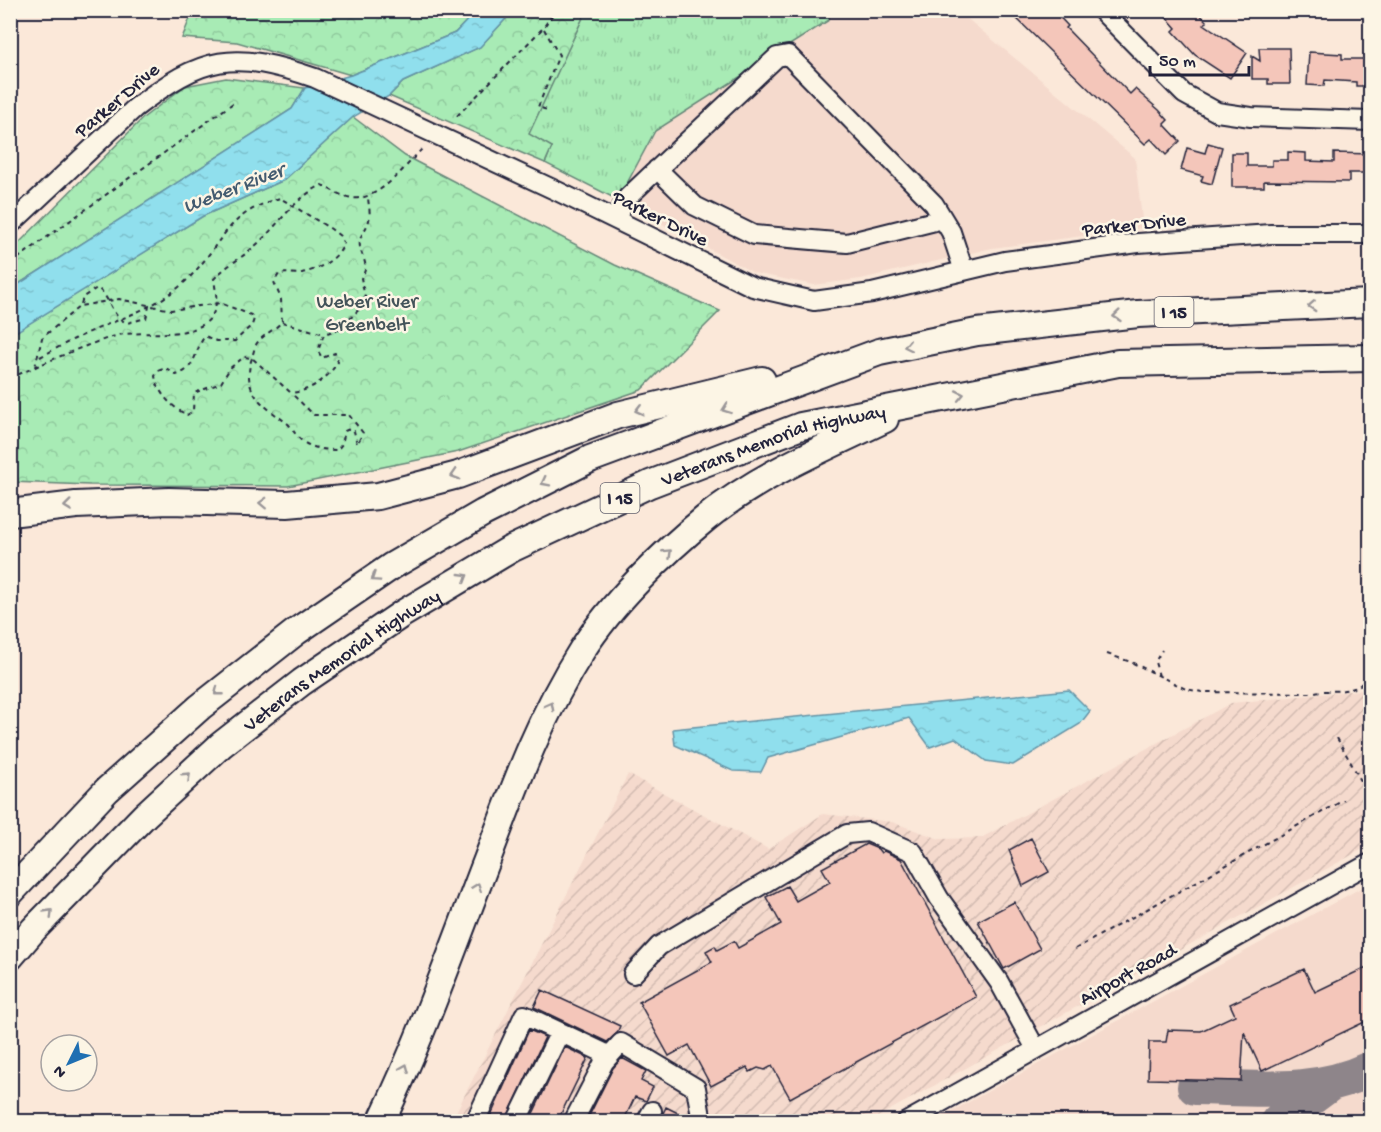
<svg xmlns="http://www.w3.org/2000/svg" width="1381" height="1132" font-family="'Gochi Hand',sans-serif">
	<defs>
		<pattern id="industrial-furrows" width="10" height="10" patternUnits="userSpaceOnUse" patternTransform="scale(1.5)"><rect width="10" height="10" fill="#f5dacd"/><path d="M-1 1l2-2M0 10L10 0M9 11l2-2" fill="none" stroke="#d2bbb1"/></pattern>
		<pattern id="grass-tufts" width="24" height="20" patternUnits="userSpaceOnUse" patternTransform="scale(1.5)"><rect width="24" height="20" fill="#a8ebb5"/><path d="M3 7l-1-3M5 7V3M7 7l1-3M15 17l-1-3M17 17v-4M19 17l1-3" fill="none" stroke="#90c99d"/></pattern>
		<pattern id="forest-crowns" width="20" height="18" patternUnits="userSpaceOnUse" patternTransform="scale(1.5)"><rect width="20" height="18" fill="#a8ebb5"/><path d="M2 6a3 3 0 1 1 6 0M12 15a3 3 0 1 1 6 0" fill="none" stroke="#90c99d"/></pattern>
		<pattern id="water-ripples" width="26" height="14" patternUnits="userSpaceOnUse" patternTransform="scale(1.5)"><rect width="26" height="14" fill="#90dfed"/><path d="M2 4q2-2 4 0t4 0M15 11q2-2 4 0t4 0" fill="none" stroke="#7cbfcc"/></pattern>
	</defs>
	<rect width="100%" height="100%" fill="#fbe8d9"/>
	<filter id="ink" filterUnits="userSpaceOnUse"><feTurbulence type="fractalNoise" baseFrequency=".0167" numOctaves="2"/><feDisplacementMap in="SourceGraphic" scale="12" xChannelSelector="R" yChannelSelector="G"/><feConvolveMatrix kernelMatrix="1 2 1 2 8 2 1 2 1" color-interpolation-filters="sRGB"/></filter>
	<g filter="url(#ink)">
		<!-- built -->
		<path fill="#f5dacd" d="M840,10l118,1 177,147 8,70 -151,20 -131,31 -47,6 -60,-12 -136,-73 37,-69z
			M1370,883v238h-436z"/>
		<!-- industrial -->
		<path fill="url(#industrial-furrows)" d="M1370,689v156l-500,276 -419,1 177,-348 140,75 55,-35 69,8 48,17 41,-1 250,-135z"/>
		<!-- grass -->
		<path fill="url(#grass-tufts)" stroke="#658678" stroke-width="1.5" d="M586,11h244l-1,9 -174,111 -37,69 -73,-37 7,-16 -24,-13z"/>
		<!-- forest -->
		<path fill="url(#forest-crowns)" stroke="#658678" stroke-width="1.5" d="M193,11h283l-21,22 -104,42 -114,-33 -55,-4z
			M513,11h73l-57,123 23,13 -7,16 -156,-67 14,-14 77,-35z
			M226,78l79,10 -13,21 -281,180v-38l132,-133 42,-32z
			M353,117l52,39 210,109 105,46 -79,79 -183,62 -170,34 -198,-1 -79,-3 -1,-147 193,-119 81,-36z"/>
		<!-- water -->
		<path fill="url(#water-ripples)" stroke="#6493a6" stroke-width="1.5" d="M476,11h37l-33,36 -77,35 -14,14 -36,21 -69,63 -81,36 -192,119v-46l281,-180 13,-21 46,-13 104,-42z
			M1069,690l21,21 -10,13 -67,41 -27,-4 -31,-23 -25,9 -21,-29 -141,40 -7,14 -28,-1 -58,-26 -2,-16z"/>
		<g fill="none" stroke-linecap="round" stroke-linejoin="round">
			<!-- taxiway -->
			<path stroke="#8e858a" stroke-width="36" d="M1195,1087c60,1 120,9 175,-18
				M1278,1122l50,-37"/>
		</g>
		<!-- building -->
		<path fill="#f4c6ba" stroke="#22223b" stroke-width="1.5" d="M1008,10h45l15,16 -2,2 64,66 5,-5 24,21 9,10 -4,4 16,17 -14,14 -15,-16 -6,5z
			M1160,10h36l11,12 -3,2 43,29 -17,25 -35,-23 -22,-24 3,-3z
			M1259,48h30l1,36h-22v-5h-16v-23l8,5z
			M1309,52l33,2v5h29v27h-15v-4l-31,-2 -1,6 -17,-1z
			M1208,143l14,4 -10,37 -11,-3 2,-5 -22,-6 6,-22 18,5z
			M1288,152l18,1v8l28,1v-9l37,1v19h-22v9l-85,-1v6h-32v-34h15v13h25v-6h16z
			M1031,838l18,34 -26,14 -14,-36z
			M866,844l12,5 3,4 3,-2 17,8 75,138 -186,101 -18,-32 -7,4 -7,-2 -8,4 -3,-5 -36,19 -22,-41 -20,11 -30,-54 73,-40 -6,-11 9,-5 2,4 17,-9 4,7 43,-24 -15,-27 21,-11 9,15 34,-19 -8,-14z
			M1014,902l26,47 -36,20 -26,-48z
			M1371,965v54l-109,52 -18,-39 -3,49 -93,-2 1,-37h17l2,-12 33,1 34,-16 -5,-11 74,-35 11,23z
			M542,990l78,36 -3,7 -10,9 -73,-35z
			M529,1030l16,7 -40,85h-17z
			M565,1047l23,11 -31,64h-28z
			M622,1058l24,13 -5,10 12,6 -7,14 -11,-4 -12,25h-37l27,-54z
			M666,1107l24,12v3h-31z"/>
		<g fill="none" stroke-linecap="round" stroke-linejoin="round">
			<defs>
				<path id="minor" d="M1101,10l83,84 33,18 34,5 119,4
					M657,169l38,37 59,29 93,8 96,-24
					M615,219l13,-22 21,-20 128,-120 11,-2 146,149 17,28 13,39
					M10,225l125,-117c68,-53 98,-58 180,-30l242,113 196,96 61,14 58,-8 133,-32 133,-18 133,-9h99
					M633,974l26,-28 188,-112 21,-2 45,20 26,46 60,84 37,67
					M475,1122l49,-107 78,37 2,10
					M516,1122l44,-90
					M573,1122l31,-60 17,-19 75,45 6,34
					M646,1122l6,-11
					M906,1122l464,-259"/>
				<g id="highway">
					<path d="M10,513l66,-8 93,-4 118,3 91,-8 80,-21 160,-60 144,-35"/>
					<path d="M10,893l97,-103 93,-83 97,-76 95,-65 91,-53 107,-54 289,-107 98,-20 161,-18 232,-11"/>
					<path id="s1" d="M10,957l24,-28 111,-114 76,-70 81,-63 100,-68 109,-65 139,-65 151,-58 317,-63 252,-5"/>
					<path d="M381,1122c41,-85 72,-174 106,-262 27,-72 53,-144 95,-210 30,-47 81,-97 124,-132 53,-43 119,-70 179,-99"/>
				</g>
			</defs>
			<!-- minor casing -->
			<use href="#minor" stroke="#22223b" stroke-width="22"/>
			<!-- highway casing -->
			<use href="#highway" stroke="#22223b" stroke-width="30"/>
			<!-- path -->
			<path stroke="#22223b" stroke-width="2" stroke-dasharray="4.5 4.5" stroke-linecap="butt" d="M544,29l15,26 -21,52 12,4
				M457,116l86,-88 13,-18
				M10,264l226,-163
				M81,304l2,-7 14,-9c14,9 13,28 30,35l19,-5 3,-11
				M282,322l42,12
				M40,357c14,-7 27,-15 41,-21 34,-16 68,-25 98,-49 42,-35 41,-72 101,-89l51,31 9,7 4,8c-6,15 -26,26 -42,29 -7,2 -15,-1 -23,1l-5,8 7,17 1,23c-8,8 -19,13 -25,21 -3,5 -4,12 -6,18 -9,32 13,45 36,62 5,4 7,10 11,14 9,11 26,13 39,13l5,-6 3,-13 4,-2 5,2 3,13 6,-11 -14,-18h-35l-22,-21
				M35,367l7,-29 38,-32 39,-7 52,11 49,-7 31,12 3,4 -2,6 -17,16h-19l-11,-5c-11,14 -8,33 -29,39l-10,-7 -8,3 -3,5c3,18 17,31 32,39l6,-4 1,-18 27,-10 9,-15 14,-11 8,1 39,35c20,-2 36,-14 47,-31l-3,-9 -13,5 -4,-7 6,-17 16,-5 26,-27 -5,-24c9,-13 2,-17 -1,-31 -2,-12 7,-17 9,-27 2,-7 -1,-17 -1,-24
				M10,378c35,-15 73,-33 109,-43 25,-6 94,10 97,-33 1,-7 -1,-15 -2,-23 11,-13 24,-18 36,-29 26,-20 41,-50 72,-65 9,5 19,11 30,13 28,3 54,-33 71,-50
				M1107,654l24,8 55,27 16,3 108,1c15,-4 29,0 44,-5 7,-2 10,-8 16,-10
				M1159,676l-4,-14 7,-12
				M1337,738l28,50 5,-3
				M1075,949l269,-149"/>
			<!-- minor -->
			<use href="#minor" stroke="#fcf5e5" stroke-width="18"/>
			<!-- highway -->
			<use href="#highway" stroke="#fcf5e5" stroke-width="26"/>
		</g>
		<!-- one-way arrows -->
		<defs><path id="oneway-chevron" d="M-2-3.5L2.5 0L-2 3.5" fill="none" stroke-width="1.6" stroke-linecap="round" stroke-linejoin="round" transform="scale(1.5)"/></defs>
		<g stroke="#9a9698">
			<use href="#oneway-chevron" transform="translate(1312 306) rotate(177)"/>
			<use href="#oneway-chevron" transform="translate(1117 316) rotate(174)"/>
			<use href="#oneway-chevron" transform="translate(908 346) rotate(168)"/>
			<use href="#oneway-chevron" transform="translate(960 395) rotate(-11)"/>
			<use href="#oneway-chevron" transform="translate(726 409) rotate(160)"/>
			<use href="#oneway-chevron" transform="translate(639 410) rotate(166)"/>
			<use href="#oneway-chevron" transform="translate(455 475) rotate(163)"/>
			<use href="#oneway-chevron" transform="translate(545 482) rotate(153)"/>
			<use href="#oneway-chevron" transform="translate(263 503) rotate(-178)"/>
			<use href="#oneway-chevron" transform="translate(68 506) rotate(173)"/>
			<use href="#oneway-chevron" transform="translate(668 553) rotate(-44)"/>
			<use href="#oneway-chevron" transform="translate(464 577) rotate(-31)"/>
			<use href="#oneway-chevron" transform="translate(375 578) rotate(146)"/>
			<use href="#oneway-chevron" transform="translate(218 692) rotate(142)"/>
			<use href="#oneway-chevron" transform="translate(550 706) rotate(-62)"/>
			<use href="#oneway-chevron" transform="translate(187 776) rotate(-43)"/>
			<use href="#oneway-chevron" transform="translate(477 887) rotate(-69)"/>
			<use href="#oneway-chevron" transform="translate(49 913) rotate(-46)"/>
			<use href="#oneway-chevron" transform="translate(405 1068) rotate(-67)"/>
		</g>
	</g>
	<g text-anchor="middle" stroke-width="5" stroke-linejoin="round" paint-order="stroke">
		<!-- shield labels -->
		<g fill="#fcf5e5" stroke="#63616e" stroke-width="1.5">
			<rect x="1154.5" y="297" width="39" height="30" rx="4.5"/>
			<rect x="600.5" y="483" width="39" height="30" rx="4.5"/>
		</g>
		<g font-size="18" font-weight="bold" fill="#22223b">
			<text x="1174" y="318">I 15</text>
			<text x="620" y="504">I 15</text>
		</g>
		<!-- street labels -->
		<g font-size="20" fill="#22223b" stroke="#fcf5e5">
			<text transform="translate(116 99) rotate(-40)" y="7">Parker Drive</text>
			<text transform="translate(661 217) rotate(26)" y="7">Parker Drive</text>
			<text transform="translate(1134 223) rotate(-6)" y="7">Parker Drive</text>
			<text dy="7" stroke="none"><textPath href="#s1" startOffset="933">Veterans Memorial Highway</textPath></text>
			<text dy="7" stroke="none"><textPath href="#s1" startOffset="447">Veterans Memorial Highway</textPath></text>
			<text transform="translate(1127 973) rotate(-29)" y="7">Airport Road</text>
		</g>
		<!-- park labels -->
		<g font-size="20" fill="#44545a" stroke="#fcf5e5">
			<text x="367" y="307">Weber River<tspan x="367" dy="23">Greenbelt</tspan></text>
		</g>
		<!-- water labels -->
		<g font-size="21" font-style="italic" fill="#435b70" stroke="#fcf5e5">
			<text transform="translate(233 187) rotate(-21)" y="7">Weber River</text>
		</g>
	</g>
	<!-- margin -->
	<rect width="1381" height="1132" fill="none" stroke="#fcf5e5" stroke-width="36"/>
	<rect x="18" y="18" width="1345" height="1096" fill="none" stroke="#22223b" stroke-width="2" filter="url(#ink)"/>
	<!-- north arrow -->
	<g transform="translate(69 1063) rotate(227)"><circle r="28" fill="#fcf5e5" stroke="#a5a1a1" stroke-width="1.5"/>
	<path d="M0-4.5L10 22L0 15L-10 22Z" fill="#1f6fb2"/>
	<text y="-9" font-size="16" font-weight="bold" text-anchor="middle" fill="#22223b">N</text>
	</g>
	<!-- scale -->
	<path d="M1150 66v9h99v-9" fill="none" stroke="#22223b" stroke-width="3"/>
	<text x="1159" y="66" font-size="18" fill="#22223b" stroke="#fcf5e5" stroke-width="4.5" paint-order="stroke">50 m</text>
</svg>
